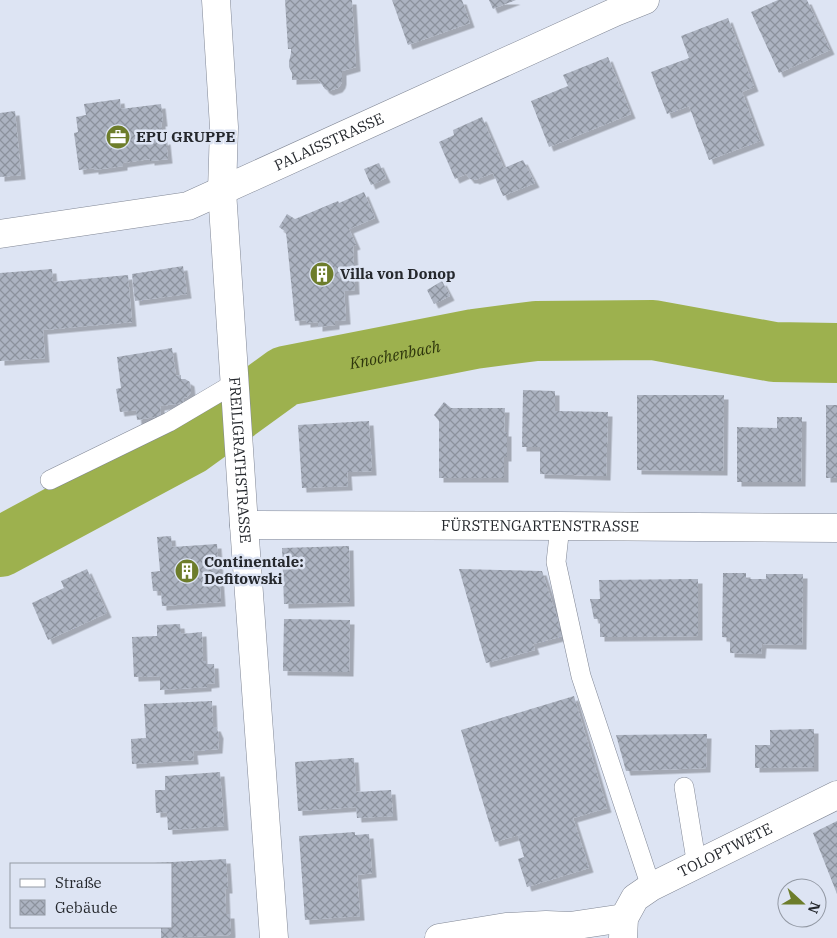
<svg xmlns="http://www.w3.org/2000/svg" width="837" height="938" font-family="'IBM Plex Serif',serif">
	<defs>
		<pattern id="building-cross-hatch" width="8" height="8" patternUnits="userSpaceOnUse" patternTransform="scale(1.25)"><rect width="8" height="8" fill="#acb3c1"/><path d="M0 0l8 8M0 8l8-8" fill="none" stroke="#8c929d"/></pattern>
		<filter id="shadow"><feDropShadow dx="4.5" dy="4.5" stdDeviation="0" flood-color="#0004"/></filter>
	</defs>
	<rect width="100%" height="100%" fill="#dde4f3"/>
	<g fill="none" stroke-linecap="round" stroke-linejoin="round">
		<!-- river -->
		<path stroke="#9db14e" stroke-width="60" id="s1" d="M0,547l190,-102 95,-69 189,-37 62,-8 117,-1 121,22 63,1"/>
	</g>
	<!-- building -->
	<path fill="url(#building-cross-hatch)" filter="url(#shadow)" d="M285,0h67l4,67 -14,4v9l-1,4 -3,4 -9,3 -4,-2 -7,-10 -26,1v-7l-3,-6v-5l2,-9v-4h-3z
		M392,0h70l8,23 -62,22z
		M489,0h27l-23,9z
		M778,0h29l23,50 -51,23 -28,-61z
		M728,18l26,69 -12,5 18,49 -51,19 -20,-54 -22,8 -16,-42 38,-14 -8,-22z
		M608,57l23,57 -82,33 -18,-46 37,-15 -5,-11z
		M120,99l1,10 40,-5 2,18h-2l2,19 3,-1 2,19 -18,2v-2l-27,4v3l-29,4v-2l-15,2 -5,-37 4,-1 -2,-15 10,-2 -2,-11z
		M15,111l6,64 -21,2v-64z
		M482,117l22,51 19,-8 12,23 -32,13 -10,-23 -18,7 -1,-1h-4l-4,-5 -11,5 -16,-37 15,-7 -1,-5z
		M379,163l7,15 -15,7 -7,-16z
		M364,192l11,26 -26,11 7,16 -3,1 2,44 -11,1 2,29 -11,1v4l-17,2v-5l-12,1v-3l-11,1 -9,-89 -7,-5 8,-13 8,5 43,-18 1,2z
		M183,266l4,28 -52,7 -3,-27z
		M52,269l1,13 75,-7 4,47 -89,8 2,28 -45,3v-88z
		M442,281l8,15 -16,8 -7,-14z
		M172,348l4,28 5,-1v4h4l5,3 1,10 -4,5 -3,1v5l-24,3 1,10 -24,4 -1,-10 -16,2 -4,-23 5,-1 -4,-31z
		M523,390l32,1v20l53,1 -2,64 -66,-2v-27h-18z
		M637,395h87l-1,76 -86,-1z
		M444,402l7,6h54l-1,24h3v25h-3v21h-65v-57l-5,-6z
		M826,405h11v73h-11z
		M777,417h25l-1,65h-64v-55l40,1z
		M369,421l3,50 -25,1 1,14 -46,2 -4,-63z
		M171,536l1,11 45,-3 4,58 -59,4 -1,-15h-8l-2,-19 9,-1 -3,-34z
		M349,546l1,56 -66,2 -2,-56z
		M87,569l20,44 -59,27 -16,-37 32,-15 -3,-7z
		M459,569l83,2 21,65 -30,8 2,6 -49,13z
		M723,573h23v6h20v-5h37l-1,71 -40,-1 -1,10 -31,-1v-15l-8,-1z
		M698,579v57l-98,1v-18h-6l-4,-20h10l-1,-19z
		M284,619l66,1 -1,52 -66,-1z
		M180,624l1,10 21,-2 1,29h3v3h8l1,19 -8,1v3l-47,3v-14l-26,1 -2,-40 25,-1v-11z
		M574,696l33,112 -34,10 16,50 -62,19 -9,-28 6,-2 -6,-21 7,-3 -30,9 -34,-112z
		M212,701l1,26h3l3,7 -1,15 -25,2 1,9 -62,4 -1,-25 15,-1 -2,-34z
		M814,729v38l-59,1v-23h15v-15z
		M707,734l-1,34 -80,3 -10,-36z
		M351,758h3l2,34 35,-2 2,26 -36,2 -1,-11 -58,4 -3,-49z
		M220,772l4,54 -56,4 -1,-18 -11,1 -1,-23h10v-14z
		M837,821v73l-24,-61z
		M355,832v3l14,-1 3,39 -15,2 3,41 -55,4 -6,-84z
		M226,859l2,30h-3l1,25h4l1,19 -2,2 -68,3v-11h10v-63h-17v-1z"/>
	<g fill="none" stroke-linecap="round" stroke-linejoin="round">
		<defs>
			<path id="lane" d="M50,480l119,-58 66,-39
				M560,526l-4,36 25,114 70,211
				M684,787l11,67 4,9"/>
			<g id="street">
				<path id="s2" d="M216,0l8,127 -2,64 22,334 30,413"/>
				<path id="s3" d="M0,234l188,-28 427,-194 30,-12"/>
				<path id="s4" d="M244,525l316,1 277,2"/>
				<path d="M439,938l67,-11 40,-2 24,1 54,-8"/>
				<path id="s5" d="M623,938l1,-20 11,-20 16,-11 186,-92"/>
			</g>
		</defs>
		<!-- lane casing -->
		<use href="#lane" stroke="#818795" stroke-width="20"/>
		<!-- street casing -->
		<use href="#street" stroke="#818795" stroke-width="29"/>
		<!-- lane -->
		<use href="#lane" stroke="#fff" stroke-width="19"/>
		<!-- street -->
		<use href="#street" stroke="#fff" stroke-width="28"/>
	</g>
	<!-- icons -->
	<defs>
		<symbol id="office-disc" viewBox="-11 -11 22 22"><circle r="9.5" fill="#6d7d2b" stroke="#dde4f3"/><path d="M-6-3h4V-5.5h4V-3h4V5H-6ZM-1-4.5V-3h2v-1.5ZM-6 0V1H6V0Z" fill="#fff"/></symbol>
		<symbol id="building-disc" viewBox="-11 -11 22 22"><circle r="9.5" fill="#6d7d2b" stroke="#dde4f3"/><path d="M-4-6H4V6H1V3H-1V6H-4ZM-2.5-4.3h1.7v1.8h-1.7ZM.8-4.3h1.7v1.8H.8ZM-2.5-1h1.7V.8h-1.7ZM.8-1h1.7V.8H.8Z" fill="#fff"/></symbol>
	</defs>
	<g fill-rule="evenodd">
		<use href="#office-disc" x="104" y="123" width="28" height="28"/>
		<use href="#building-disc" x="308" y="260" width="28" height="28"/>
		<use href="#building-disc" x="173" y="557" width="28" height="28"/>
	</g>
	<g text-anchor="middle" stroke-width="5" stroke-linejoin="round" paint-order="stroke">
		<!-- poi labels -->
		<g font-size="15" font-weight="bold" fill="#25282d" stroke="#dde4f3" text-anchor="start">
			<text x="136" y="142">EPU GRUPPE</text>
			<text x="340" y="279">Villa von Donop</text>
			<text x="204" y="567">Continentale:<tspan x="204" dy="17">Defitowski</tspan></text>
		</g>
		<!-- street labels -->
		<g font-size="15" fill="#25282d" stroke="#dde4f3">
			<text dy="5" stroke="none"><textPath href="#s3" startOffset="345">PALAISSTRASSE</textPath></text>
			<text dy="5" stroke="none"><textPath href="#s2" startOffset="461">FREILIGRATHSTRASSE</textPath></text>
			<text dy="5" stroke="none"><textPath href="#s4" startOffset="296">FÜRSTENGARTENSTRASSE</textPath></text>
			<text dy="5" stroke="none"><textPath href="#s5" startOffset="145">TOLOPTWETE</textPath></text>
		</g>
		<!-- water labels -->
		<g font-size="16" font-style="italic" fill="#2e360c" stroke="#dde4f3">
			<text dy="6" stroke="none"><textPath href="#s1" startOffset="445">Knochenbach</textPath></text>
		</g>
	</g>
	<!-- legend -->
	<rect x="10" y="863" width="162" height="65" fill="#dde4f3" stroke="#9399a4"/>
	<rect x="20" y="879" width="25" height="8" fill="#ffffff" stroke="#9399a4"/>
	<text x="55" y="888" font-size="15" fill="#25282d">Straße</text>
	<rect x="20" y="900" width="25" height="15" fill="url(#building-cross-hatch)" stroke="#9399a4"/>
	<text x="55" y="913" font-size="15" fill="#25282d">Gebäude</text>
	<!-- north arrow -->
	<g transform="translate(802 903) rotate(111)"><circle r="24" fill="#dde4f3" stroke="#9399a4"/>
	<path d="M0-4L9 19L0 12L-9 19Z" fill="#6d7d2b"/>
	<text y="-8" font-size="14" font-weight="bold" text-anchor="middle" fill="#25282d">N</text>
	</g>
</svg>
